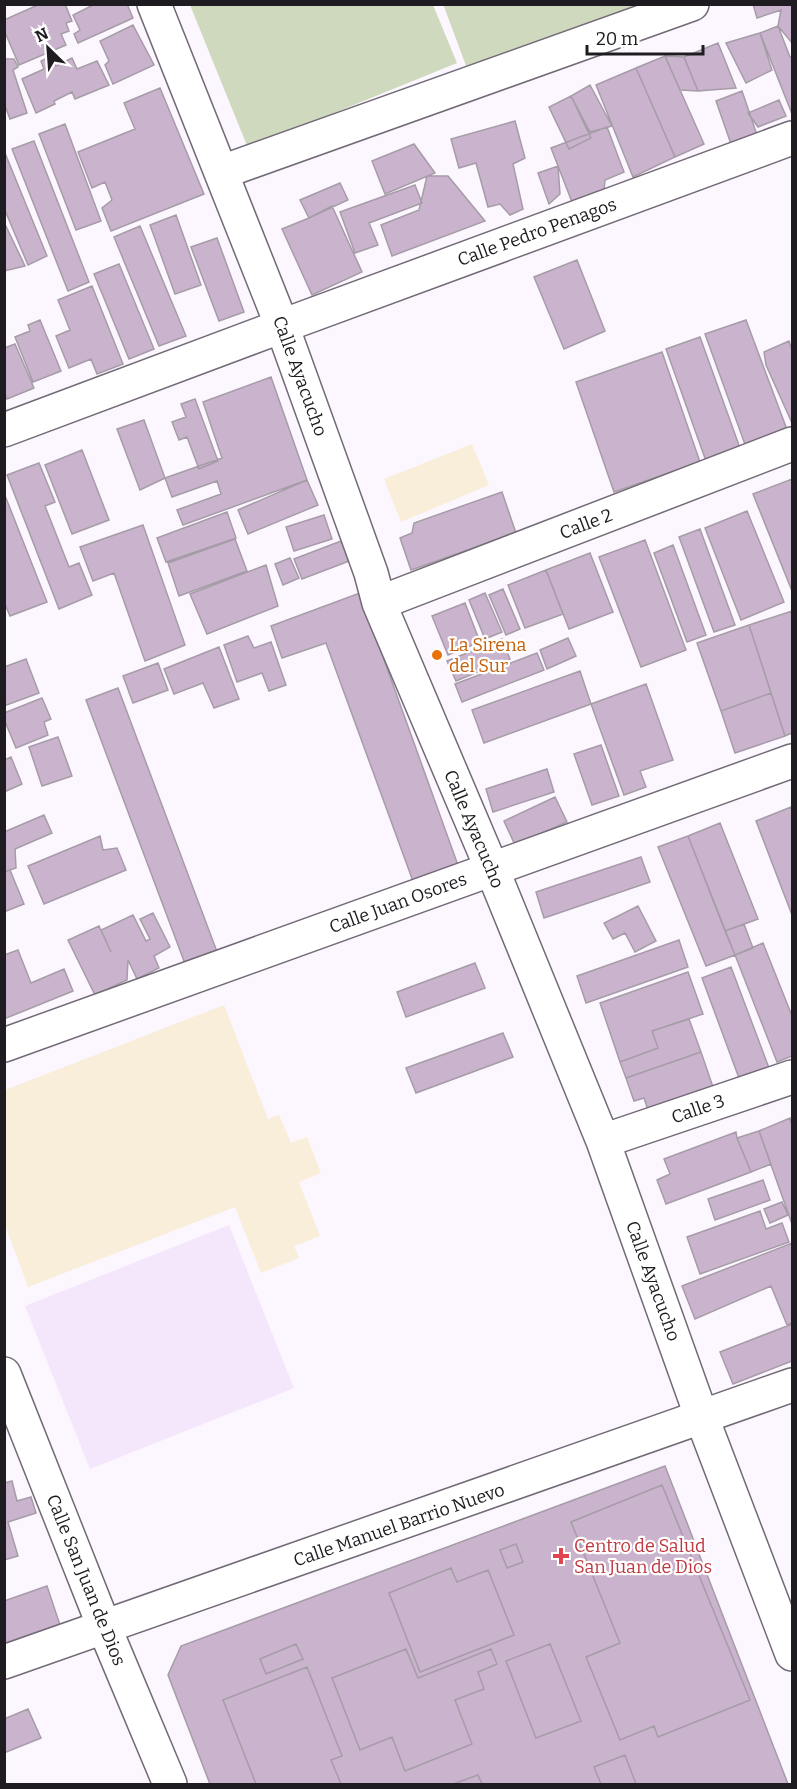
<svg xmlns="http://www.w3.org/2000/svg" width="797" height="1789" font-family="Bitter,serif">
	<rect width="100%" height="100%" fill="#fcf6ff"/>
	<!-- commercial -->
	<path fill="#f8eed9" d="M472,444l17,41 -88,37 -17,-43z
		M224,1005l44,114 11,-4 12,28 16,-6 14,36 -22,9 21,54 -26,10 5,12 -38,15 -26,-66 -207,80 -23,-62v-135z"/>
	<!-- built -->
	<path fill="#f4e7fc" d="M229,1225l65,163 -204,81 -65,-163z"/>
	<!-- green -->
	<path fill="#cfd9be" d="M443,4l209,1 -184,66z
		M190,5h243l24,58 -209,85z"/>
	<!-- building -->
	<path fill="#cab3cd" stroke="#a69ca8" stroke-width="1.5" d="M40,4h25l7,17 -6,2 3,8 -8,3 5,11 -47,20 -15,-35v-10z
		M95,4h32l6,14 -55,25 -4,-9 6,-4 -7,-15z
		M753,4h39v39l-14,-17 3,-16 -24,8z
		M133,25l21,40 -41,19 -8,-19 4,-4 -9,-20z
		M778,26l12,31h2v57l-32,-81z
		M760,33l12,37 -26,13 -20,-40z
		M718,43l18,45 -38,3 -14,-34z
		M51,56l5,10 16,-8 5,11 20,-8 12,24 -34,14 -3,-7 -18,9 1,3 -19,9 -14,-34 22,-10 -3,-8z
		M665,56l39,88 -29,13 -39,-89z
		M665,56l19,1 14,34 -18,-1z
		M4,59h10l4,8 -5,3 14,43 -17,6 -6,-16z
		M636,68l39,89 -42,20 -37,-92z
		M590,85l22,41 -22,6 -19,-36z
		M160,88l44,106 -93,37 -9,-23 10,-8 -7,-18 -13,6 -14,-36 57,-23 -11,-26z
		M742,91l15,44 -26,9 -15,-43z
		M571,96l20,42 -22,11 -20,-42z
		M779,100l7,16 -28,11 -10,-14z
		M515,121l10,37 -12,6 10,45 -13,6 -10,-11 -12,3 -12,-44 -17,5 -8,-29z
		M65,124l36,97 -25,9 -37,-96z
		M607,127l17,45 -19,8 -1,10 -32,12 -21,-54z
		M34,141l55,141 -21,9 -56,-142z
		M414,144l21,29 -50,21 -13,-33z
		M5,153l42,103 -19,9 -24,-57z
		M558,166l2,28 -11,10 -11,-31z
		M427,176h21l37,45 -93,35 -11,-31 38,-15z
		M340,183l8,17 -39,18 -9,-18z
		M415,185l7,18 -53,20 9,22 -23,8 -15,-41z
		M332,206l30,66 -50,23 -30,-66 27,-11z
		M176,215l25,70 -26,9 -25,-69z
		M4,222l21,44 -21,5z
		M140,226l46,110 -27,10 -45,-109z
		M217,238l27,74 -25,9 -28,-74z
		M577,260l28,71 -41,18 -30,-72z
		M119,264l35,85 -25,10 -35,-85z
		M92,286l31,78 -26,10 -6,-15 -22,9 -13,-32 14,-6 -12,-30z
		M40,320l21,51 -28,11 -18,-45 15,-6 -2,-6z
		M746,320l40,107 -39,23 -42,-116z
		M700,337l40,111 -34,13 -40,-112z
		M789,341l3,9v73l-26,-58 -2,-13z
		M15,344l19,44 -27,11 -3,-7v-44z
		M662,352l38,110 -86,30 -38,-110z
		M271,377l36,103 -124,45 -6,-15 44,-16 -4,-13 -45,16 -7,-19 57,-20 -19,-56z
		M195,399l23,62 -19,8 -12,-32 -8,3 -7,-18 14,-5 -5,-13z
		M144,420l21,58 -25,12 -23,-61z
		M82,450l27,70 -37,14 -27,-69z
		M39,463l16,39 -10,4 24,61 10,-4 13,32 -33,14 -52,-134z
		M792,479v112l-39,-97z
		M307,480l11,25 -70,29 -10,-24z
		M502,492l14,41 -105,37 -11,-32 12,-5 2,-10z
		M4,493l43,109 -37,14 -6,-14z
		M747,511l37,91 -43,18 -36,-92z
		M227,512l9,26 -70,24 -9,-24z
		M324,515l8,24 -38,12 -8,-24z
		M143,525l42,120 -40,16 -31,-88 -21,8 -13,-34z
		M700,529l35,96 -21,7 -35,-95z
		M349,538l8,20 -55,21 -8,-20z
		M235,539l12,32 -68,25 -11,-33z
		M645,540l41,110 -45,17 -42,-110z
		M673,545l33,90 -19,7 -33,-89z
		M590,553l23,59 -44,17 -23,-59z
		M290,558l9,20 -16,7 -8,-21z
		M266,565l12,41 -71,28 -17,-40z
		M546,570l17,44 -38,14 -17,-43z
		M503,589l17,40 -14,6 -17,-40z
		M360,593l99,275 -45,16 -88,-241 -44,15 -11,-32z
		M485,593l17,39 -17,7 -16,-39z
		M465,603l15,39 -32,13 -16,-39z
		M792,611v122l-7,3 -36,-111z
		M749,625l22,68 -50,18 -24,-68z
		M248,636l6,12 17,-6 15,43 -17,6 -7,-18 -25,9 -13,-37z
		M568,638l8,18 -29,13 -7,-19z
		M502,639l8,20 -54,22 -9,-20z
		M219,647l20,52 -25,9 -11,-25 -29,11 -10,-25z
		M537,653l7,17 -82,32 -7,-18z
		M26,659l13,34 -35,13v-39z
		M158,663l10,27 -35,13 -10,-27z
		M580,671l11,33 -107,39 -12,-33z
		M646,684l27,76 -33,11 6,16 -22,8 -33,-91z
		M118,688l101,269 -32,12 -101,-269z
		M771,693l14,43 -50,17 -14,-42z
		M42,698l9,21 -7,3 4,13 -32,13 -12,-29v-6z
		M58,737l14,39 -30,10 -13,-39z
		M601,745l18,51 -27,9 -18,-51z
		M11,757l11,27 -18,8v-32z
		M547,769l7,23 -61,20 -7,-23z
		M555,797l12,25 -52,23 -11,-24z
		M791,807l1,3v105l-36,-94z
		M44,815l8,18 -37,16 1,19 -12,4v-40z
		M720,823l38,96 -33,12 -37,-95z
		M100,836l3,14 14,-2 9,22 -82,34 -16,-38z
		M688,836l47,119 -29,11 -48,-119z
		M641,857l9,25 -106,36 -8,-26z
		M10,870l14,34 -20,8v-40z
		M638,906l18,35 -21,11 -10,-19 -12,6 -9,-16z
		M153,913l17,34 -16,9 5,12 -22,11 -9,-19 -1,20 -32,15 -27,-55 31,-14 12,26 -10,-22 32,-15 13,26 4,-2 -10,-20z
		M744,924l9,24 -18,7 -10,-24z
		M679,940l9,27 -102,36 -9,-27z
		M763,943l29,73v40l-15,6 -42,-107z
		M18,950l13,33 33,-14 9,22 -69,28v-64z
		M475,963l10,25 -79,29 -9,-25z
		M731,967l38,101 -30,10 -37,-100z
		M688,972l15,42 -51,17 6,17 -38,14 -20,-59z
		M689,1019l12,33 -75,26 -6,-16 38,-14 -6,-17z
		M503,1033l10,24 -97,36 -10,-25z
		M701,1052l12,35 -65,23 -4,-12 -10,3 -8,-23z
		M790,1118l2,8v98l-33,-93z
		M759,1131l12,33 -20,8 -14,-34z
		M736,1132l1,6 14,34 -85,32 -9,-24 13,-6 -6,-15z
		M763,1180l7,20 -55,20 -7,-21z
		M782,1202l6,13 -18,8 -6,-14z
		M760,1211l6,18 16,-6 7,19 -89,32 -13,-37z
		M792,1243v80l-5,2 -16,-39 -76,33 -13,-33z
		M792,1324v37l-59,23 -13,-32z
		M665,1466l123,318h-578l-42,-109 13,-29z
		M12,1481l5,20 14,-4 5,16 -28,9 10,34 -14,4v-77z
		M662,1485l88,215 -92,37 -4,-11 -34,14 -34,-83 34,-14 -49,-121z
		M516,1544l7,18 -16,6 -7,-18z
		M451,1568l6,14 31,-12 26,65 -94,37 -31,-79z
		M47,1586l13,39 -56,20v-44z
		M296,1644l7,15 -37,15 -6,-15z
		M550,1644l31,77 -45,17 -30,-77z
		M406,1649l12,29 73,-29 6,15 -19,8 6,17 -29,11 17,44 -67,27 -13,-34 -32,13 -28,-72z
		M307,1667l35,89 -11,4 10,24h-85l-33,-84z
		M28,1709l13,29 -37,15v-34z
		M625,1755l11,29h-35l-7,-17z
		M478,1775l4,9h-29z"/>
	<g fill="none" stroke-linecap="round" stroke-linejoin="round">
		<defs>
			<path id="street" d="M154,4l128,322 89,247 8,30 113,266 111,272 99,277 90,236
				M222,172l470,-168
				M4,430l278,-104 510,-188
				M379,603l413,-159
				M4,1045l788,-284
				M603,1141l189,-64
				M4,1374l101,255 65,155"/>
			<path id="secondary" d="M4,1662l788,-277"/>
		</defs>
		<!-- street casing -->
		<use href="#street" stroke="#726a76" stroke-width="36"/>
		<!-- secondary casing -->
		<use href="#secondary" stroke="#726a76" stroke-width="36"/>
		<!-- street -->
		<use href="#street" stroke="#fff" stroke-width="33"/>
		<!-- secondary -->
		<use href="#secondary" stroke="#fff" stroke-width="33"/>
	</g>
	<!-- markers -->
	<circle fill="#e8710a" stroke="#fff" stroke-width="2" cx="437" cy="655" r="6"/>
	<path fill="#e0444e" stroke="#fff" stroke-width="2" d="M558 1547h6v6h6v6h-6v6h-6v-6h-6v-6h6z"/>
	<g text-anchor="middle" stroke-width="4.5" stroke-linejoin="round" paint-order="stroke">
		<!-- street labels -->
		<g font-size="18" fill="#1f1c21" stroke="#fff">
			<text transform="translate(537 232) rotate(-20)" y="6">Calle Pedro Penagos</text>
			<text transform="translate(300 376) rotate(70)" y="6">Calle Ayacucho</text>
			<text transform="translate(586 524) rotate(-21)" y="6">Calle 2</text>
			<text transform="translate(474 829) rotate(67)" y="6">Calle Ayacucho</text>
			<text transform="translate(398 903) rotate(-20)" y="6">Calle Juan Osores</text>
			<text transform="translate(698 1109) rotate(-19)" y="6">Calle 3</text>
			<text transform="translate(653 1281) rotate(70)" y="6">Calle Ayacucho</text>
			<text transform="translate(399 1525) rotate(-19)" y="6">Calle Manuel Barrio Nuevo</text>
			<text transform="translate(86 1580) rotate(68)" y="6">Calle San Juan de Dios</text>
		</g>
		<!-- food labels -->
		<g font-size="18" fill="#c56008" stroke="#fff" text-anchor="start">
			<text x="449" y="651">La Sirena<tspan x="449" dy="21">del Sur</tspan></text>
		</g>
		<!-- health labels -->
		<g font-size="18" fill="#be3a42" stroke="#fff" text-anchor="start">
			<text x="574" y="1552">Centro de Salud<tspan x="574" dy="21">San Juan de Dios</tspan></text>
		</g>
	</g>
	<!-- border -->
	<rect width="797" height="1789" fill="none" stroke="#1f1c21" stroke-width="12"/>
	<!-- north arrow -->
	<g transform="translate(48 48) rotate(335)" stroke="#ffffff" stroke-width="4.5" paint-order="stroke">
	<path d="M0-4.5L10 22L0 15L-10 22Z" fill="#1f1c21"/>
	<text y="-9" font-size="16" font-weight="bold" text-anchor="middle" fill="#1f1c21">N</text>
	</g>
	<!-- scale -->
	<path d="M587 45v9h116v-9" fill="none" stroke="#1f1c21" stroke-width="3"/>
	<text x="596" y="45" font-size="18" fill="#1f1c21" stroke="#ffffff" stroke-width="4.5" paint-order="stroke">20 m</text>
</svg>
